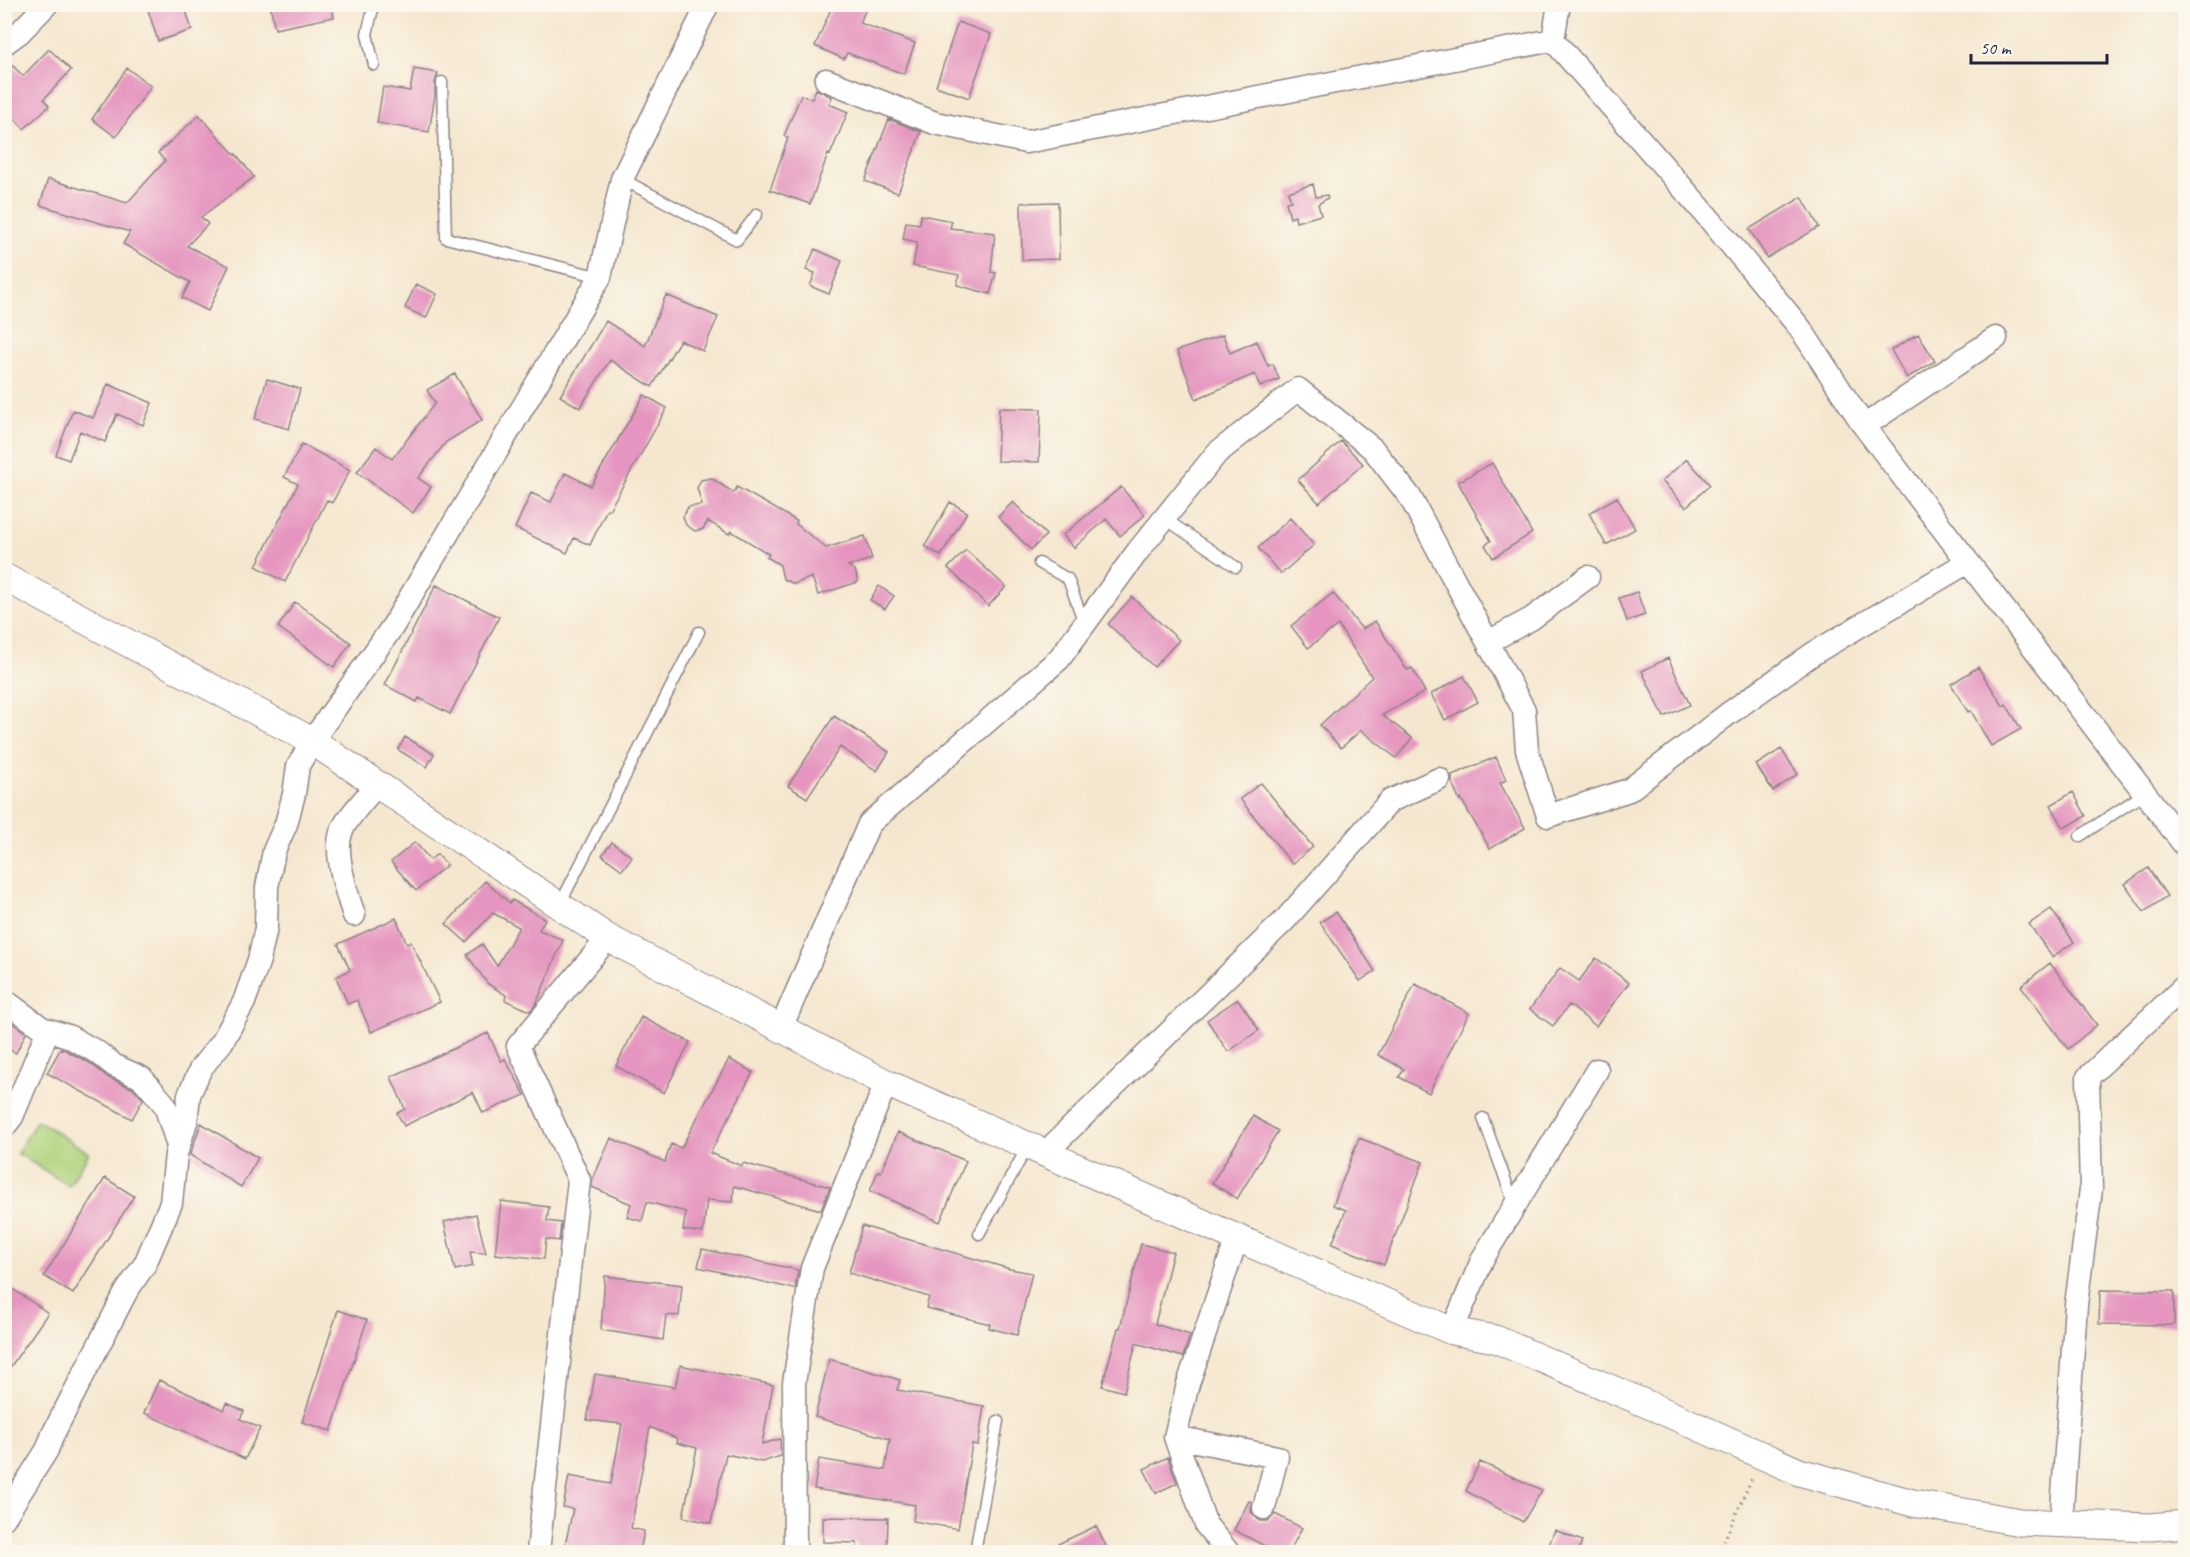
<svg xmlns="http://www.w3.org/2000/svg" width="2190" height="1557" font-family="Caveat,sans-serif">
	<rect width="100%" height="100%" fill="#fbf7ec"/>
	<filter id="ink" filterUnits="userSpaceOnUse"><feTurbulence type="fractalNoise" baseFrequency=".0167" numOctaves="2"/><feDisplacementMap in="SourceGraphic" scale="12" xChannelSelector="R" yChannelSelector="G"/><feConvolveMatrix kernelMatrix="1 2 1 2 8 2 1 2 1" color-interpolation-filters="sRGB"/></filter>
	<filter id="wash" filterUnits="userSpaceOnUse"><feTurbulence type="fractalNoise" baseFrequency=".008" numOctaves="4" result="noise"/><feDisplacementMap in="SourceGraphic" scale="24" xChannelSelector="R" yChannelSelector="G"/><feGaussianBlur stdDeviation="1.35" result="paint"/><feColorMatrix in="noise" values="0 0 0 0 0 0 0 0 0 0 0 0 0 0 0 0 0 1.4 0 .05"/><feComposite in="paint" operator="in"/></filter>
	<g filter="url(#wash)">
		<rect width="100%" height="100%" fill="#f5e7cf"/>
		<!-- garden -->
		<path fill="#aed37c" stroke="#687a5c" stroke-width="1.5" d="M37,1120l52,33 -20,33 -52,-33z"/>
		<g id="blocks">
			<!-- building -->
			<path fill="#e595bf" d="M166,4h18l8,26 -34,11 -10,-31z
				M270,4h61l3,13 -59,12z
				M833,4h35l-8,19 55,20 -11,31 -57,-21 -3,6 -29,-13z
				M958,22l33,12 -22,64 -33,-12z
				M49,49l22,21 -27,29 5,7 -25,23 -20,-22v-33l9,-8 10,10z
				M127,68l24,18 -35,51 -24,-18z
				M414,69l24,4 -3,9v13l-6,37 -52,-9 6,-36 27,4z
				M816,89l16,8 -3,7 19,8 -18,43 -2,-1 -18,50 -40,-14 18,-52 -4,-2 17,-41 11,4z
				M199,115l36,40 1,-1 18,23 -53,40 7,7 -21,22 42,20 -21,45 -26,-13 8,-16 -67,-38 7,-12 -90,-27 8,-26 79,24 38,-42 -7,-8z
				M889,119l32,13 -23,61 -33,-12z
				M1313,184l3,13 11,-2 1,3 -10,6 3,11 -25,7 -1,-6 -5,2 -4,-16 5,-1 -3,-9z
				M1802,197l17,30 -52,31 -18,-29z
				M1058,202l1,57 -37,1 -1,-57z
				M921,215l31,6 -2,7 45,5 -4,39 5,1 -6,21 -33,-9 2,-10 -46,-9 4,-24 -14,-3 3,-17 14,2z
				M815,249l27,12 -13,33 -19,-8 5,-13 -9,-3z
				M416,284l21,10 -11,24 -21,-10z
				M666,295l52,22 -15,34 -23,-11 -28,47 -42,-27 -30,48 -20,-12 46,-75 39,25z
				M1918,334l17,27 -28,17 -16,-28z
				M1223,335l7,18 27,-12 11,25 5,-2 6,15 -19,8 -5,-13 -59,25 -19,-48z
				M455,374l27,46 -36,22 -28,36 13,9 -18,26 -56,-41 19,-25 16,12 43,-56 -8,-13z
				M267,379l33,10 -11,40 -34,-10z
				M108,384l44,19 -9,22 -26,-11 -12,28 -25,-11 -11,29 -13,-5 17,-45 20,8z
				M644,395l23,13 -58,102 -2,-1 -17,36 -16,-7 -7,15 -52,-25 16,-35 20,9 14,-29 26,13z
				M999,408l42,1 -2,53 -42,-1z
				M1341,441l22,23 -44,39 -21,-23z
				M302,444l48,26 -18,33 -5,-3 -42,82 -29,-16 42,-82 -14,-7z
				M1687,459l23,26 -24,22 -24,-26z
				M1492,463l40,70 -39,25 -8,-13 6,-4 -33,-59z
				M711,478l23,15 3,-6 60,34 -1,3 30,24 39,-12 7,23 -24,7 7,4 3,12 -40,13 -6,-18 -18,7 -11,-5 -3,-14 -13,-8 2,-3 -38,-23 -2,3 -21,-13 -5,8 -8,2 -9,-6 -3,-8 5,-10 14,-2 -5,-17 4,-8z
				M1121,487l24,28 -25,21 -14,-17 -32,29 -11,-13z
				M1617,497l18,32 -29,16 -17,-32z
				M950,502l17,10 -26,44 -16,-10z
				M1013,502l33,33 -15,15 -33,-33z
				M1290,518l24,27 -33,29 -23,-26z
				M966,550l40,37 -18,19 -40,-38z
				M436,585l63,32 -49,97 -31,-16 -2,4 -32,-17z
				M879,586l15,10 -9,13 -15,-9z
				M1637,592l8,23 -18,6 -8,-23z
				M1333,593l29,36 13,-8 32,49 5,-2 13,24 -43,23 30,23 -16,20 -35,-28 -20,18 -21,-23 52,-48 -34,-52 -30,23 -17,-22z
				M1132,597l47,43 -25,27 -46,-43z
				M295,602l56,41 -17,24 -56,-40z
				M1668,658l22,47 -26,12 -22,-46z
				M1978,667l25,39 3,-2 15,25 -30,17 -20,-35 -3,1 -17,-28z
				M1464,676l14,26 -33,18 -14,-26z
				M834,716l55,36 -12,19 -37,-24 -33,51 -19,-12z
				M405,737l29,17 -7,13 -29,-17z
				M1781,749l17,25 -25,17 -17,-26z
				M1496,757l10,23 -6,3 25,45 -35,21 -29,-50 -2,1 -7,-18v-7z
				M1261,783l52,64 -21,17 -52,-65z
				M2073,792l13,24 -22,12 -13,-23z
				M415,842l15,18 7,-6 10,11 -31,26 -25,-29z
				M612,842l20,15 -10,13 -20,-15z
				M2148,868l19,28 -23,16 -19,-28z
				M485,881l25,22 2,-3 33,19 -6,11 24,10 -27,64 -6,7 -25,-11 1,-5 -18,-11 -21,-29 15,-11 15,22 22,-39 -26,-14 -27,29 -20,-18z
				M2051,909l23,33 -22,15 -23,-33z
				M1336,912l39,59 -15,10 -40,-59z
				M396,918l11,26 4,-2 29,60 -69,30 -14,-32 -9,4 -12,-27 14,-7 -12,-26z
				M1596,958l33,25 -33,43 -27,-21 -16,21 -23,-17 30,-41 19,13z
				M2050,963l47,62 -29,24 -47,-63z
				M1415,984l54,29 -40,80 -30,-16 5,-8 -26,-14z
				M1238,999l21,31 -31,22 -21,-32z
				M4,1017l22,16 -10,20 -12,-6z
				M641,1017l49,25 -26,51 -48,-27z
				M488,1033l13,28 4,-2 20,36 -42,18 -10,-21 -69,34 -7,-13 8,-4 -14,-32z
				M61,1048l29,15 19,15 25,11 9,10 -11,20 -85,-46z
				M729,1059l24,13 -43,81 32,13 1,-3 87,24 -9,23 -87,-24 -1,16 -26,-2 -4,33 -20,-3 3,-18 -39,-10 -5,19 -15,-4 4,-13 -39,-17v-6l19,-43 54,24 6,-18 10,4z
				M1253,1116l25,15 -41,68 -25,-16z
				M201,1123l57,35 -17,29 -51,-32z
				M898,1132l68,29 -26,61 -70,-31 8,-20 3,1z
				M1359,1138l64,24 -39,103 -52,-21 14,-34 -13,-5z
				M105,1178l29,18 -61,98 -29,-18z
				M501,1201l48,6 -2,14 14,2 -2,18 -13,-2 -2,20 -49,-5z
				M476,1214l10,39 -16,-1 3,14 -18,4 -11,-48z
				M862,1226l148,43 22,4 -15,62 -28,-7 1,-4 -64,-16 3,-11 -80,-24z
				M1141,1244l32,8 -18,72 35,11 -7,22 -47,-14 -12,49 -22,-6 16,-58h2z
				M702,1249l96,21 -3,19 -97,-22z
				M605,1276l77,9 -3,31 -13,-1 -3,25 -62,-10z
				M4,1283l44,30 -44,63z
				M2100,1290l74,1v34l-75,-1z
				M338,1310l29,10 -36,111 -29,-9z
				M829,1359l71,21 -3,10 87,16 -6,39 -6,-1 -14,85 -45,-8 2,-16 -101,-16 5,-30 66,11 5,-31 -75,-22z
				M680,1365l93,20 -11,59 18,-5 1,17 -19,6 -36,-8 -15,69 -28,-6 14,-69 -20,-5 1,-4 -28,-12 -19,101 13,3 -4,21h-38l-37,-7 8,-36 -10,-2 6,-31 42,8 11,-60 -35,-4 8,-46 80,13z
				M159,1380l65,30 3,-7 17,8 -4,8 20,9 -15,31 -101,-46z
				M1168,1457l9,26 -21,10 -12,-24z
				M1480,1462l62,28 -19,32 -57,-31z
				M1249,1501l3,1 -1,10 9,9h8l7,-7 27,14 -13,24h-13l-42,-22z
				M823,1517l65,1 -1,34h-30v-9l-34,-1z
				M1096,1526l13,26h-68z
				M1555,1530l27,11 -4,11h-32z"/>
		</g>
	</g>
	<g filter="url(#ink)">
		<use href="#blocks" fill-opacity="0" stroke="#8c8485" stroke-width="1.5"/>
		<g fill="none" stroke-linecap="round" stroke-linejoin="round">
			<defs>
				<path id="service" d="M374,4l-7,30 7,31
					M442,82l4,156 154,39
					M622,179l115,61 20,-26
					M1164,518l72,49
					M1039,563l29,16 16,44
					M2080,836l65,-43
					M560,904l139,-272
					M1483,1118l32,88
					M979,1234l49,-88
					M975,1552l23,-131"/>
				<path id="minor" d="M1553,40l6,-36
					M4,44l15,-11 28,-29
					M826,80l109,43 91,19 527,-102 149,170 98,118 64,98 322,421
					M1864,426l132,-88
					M1488,642l43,-23 57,-42
					M354,915c-7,-20 -20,-62 -13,-82 4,-14 27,-37 36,-49
					M4,1000l38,28 26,8 29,16 18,14 27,12 23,27 13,41
					M781,1028l88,-204 190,-165 79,-108 79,-98 81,-64 75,60 37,48 114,213 3,40 21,66 81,-26 99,-76 86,-61 154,-91
					M4,1127l8,-10 36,-87
					M1045,1153l240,-233 105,-119 49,-22
					M1452,1331l31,-73 114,-188
					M1175,1437l102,20 -13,51
					M4,1518l43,-68 6,-16 73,-142 19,-28 26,-61 5,-49 10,-32 3,-27 12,-27 21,-26 22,-40 15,-42 7,-32 1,-41 7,-36 12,-27 8,-30 4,-28 14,-25 81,-115 207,-349 22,-98 86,-175
					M2061,1524l15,-219 15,-116 -3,-112 98,-92
					M538,1552l41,-372 -61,-134 90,-108
					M795,1552l-1,-169 18,-115 74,-185
					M1228,1552l-22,-27 -31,-88 13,-53 49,-146"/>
				<path id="tertiary" d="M4,577l308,164 296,197 278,145 351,155 215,93 43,8 161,69 143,64 114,31 107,19 130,5 36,-3"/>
			</defs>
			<!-- service casing -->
			<use href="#service" stroke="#8c8485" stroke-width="13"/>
			<!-- minor casing -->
			<use href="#minor" stroke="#8c8485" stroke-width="25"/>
			<!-- tertiary casing -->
			<use href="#tertiary" stroke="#8c8485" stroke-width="29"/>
			<!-- path -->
			<path stroke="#8c8485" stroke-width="3" stroke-dasharray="1.5 4.5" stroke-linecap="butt" d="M1719,1552l34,-76"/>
			<!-- service -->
			<use href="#service" stroke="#fff" stroke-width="10"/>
			<!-- minor -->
			<use href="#minor" stroke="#fff" stroke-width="22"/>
			<!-- tertiary -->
			<use href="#tertiary" stroke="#fff" stroke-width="27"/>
		</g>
	</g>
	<!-- margin -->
	<rect width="2190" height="1557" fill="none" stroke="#fbf7ec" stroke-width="24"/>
	<!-- scale -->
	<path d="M1971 54v9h136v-9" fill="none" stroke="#22223b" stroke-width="3"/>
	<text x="1980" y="54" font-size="18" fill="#22223b" stroke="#fbf7ec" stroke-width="4.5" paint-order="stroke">50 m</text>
</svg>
